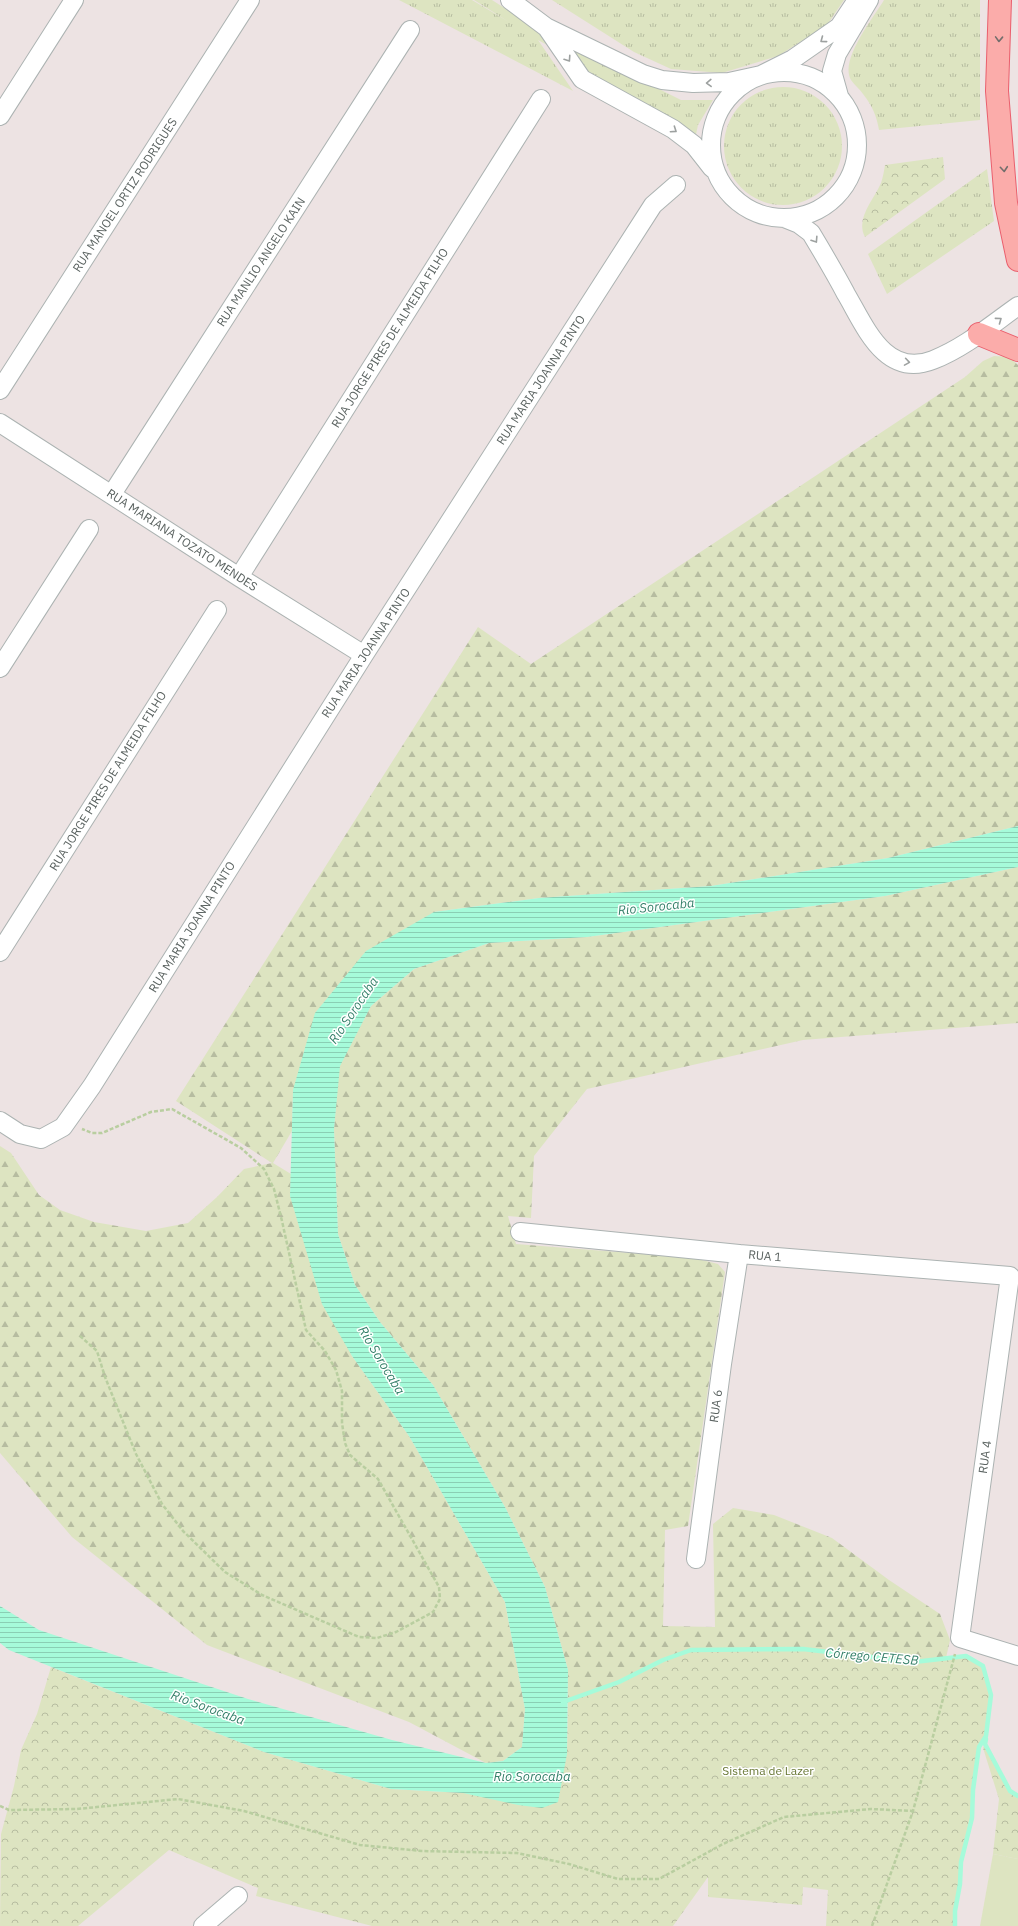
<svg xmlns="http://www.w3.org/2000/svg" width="1018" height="1926" font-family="'IBM Plex Sans',sans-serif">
	<defs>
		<pattern id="grass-tufts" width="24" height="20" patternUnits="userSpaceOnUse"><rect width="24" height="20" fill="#dde4c1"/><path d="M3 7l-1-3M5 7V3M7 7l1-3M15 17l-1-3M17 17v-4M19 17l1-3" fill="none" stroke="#b6bca0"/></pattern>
		<pattern id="forest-firs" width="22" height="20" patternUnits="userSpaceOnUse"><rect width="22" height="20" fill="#dde4c1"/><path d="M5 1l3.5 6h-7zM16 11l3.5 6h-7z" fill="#b6bca0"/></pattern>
		<pattern id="park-crowns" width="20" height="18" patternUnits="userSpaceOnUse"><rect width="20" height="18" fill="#dde4c1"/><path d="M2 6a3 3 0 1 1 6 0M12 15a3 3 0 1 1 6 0" fill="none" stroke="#b6bca0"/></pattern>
		<pattern id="water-rules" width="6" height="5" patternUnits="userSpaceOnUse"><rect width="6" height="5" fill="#a6fbda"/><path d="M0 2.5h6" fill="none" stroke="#8acfb4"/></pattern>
	</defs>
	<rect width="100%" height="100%" fill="#ede3e3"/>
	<!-- grass -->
	<path fill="url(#grass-tufts)" d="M399,0h73l37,22 -35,-22h18l41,26 148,74h32l-15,25 -3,14 -111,-66 -9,-13 -37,-20 35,51z
		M552,0h292l-17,25 -49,31 -56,17 -51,-4 -37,-17z
		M884,0h96v120l-101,10c-2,-13 -7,-25 -16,-36 -3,-5 -9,-9 -12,-14 -12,-20 23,-63 33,-80z
		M724 146a59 59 0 1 1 118 0a59 59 0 1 1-118 0Z
		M987,169l7,52 -107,73 -19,-40z"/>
	<!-- forest -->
	<path fill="url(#forest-firs)" d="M994,356l15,1 9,8v461l-130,32 -177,28 -172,12 -105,14 -141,178 -1,41 -19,32 18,11 -1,22 62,160 57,80 96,166 20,107 -3,38 -19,14 -17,2 -77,-41 -202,-77 -135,-108 -72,-84v-307l11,7 28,42 21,15 34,12 52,9 42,-8 29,-26 27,-28 28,-6 -96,-62 302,-474 53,37 434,-287 18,-16z
		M1018,867v156l-215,17 -216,49 -53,67 -3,62 -23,-2 8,28 178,14 24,6 7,8 -37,254 -23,4 -2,96 52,1 -2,-103 20,-16 41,7 58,23 57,42 51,34 10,26 -4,18 -32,4 -111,-13 -112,1 -28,10 -44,22 -51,18v-30l-23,-83 -40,-80 -72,-122 -53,-63 -25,-37 -17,-51 -4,-105 5,-63 32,-60 43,-37 75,-26 98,-6 298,-41z"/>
	<!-- park -->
	<path fill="url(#park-crowns)" d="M943,157l2,22 -80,58c-10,-19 9,-37 16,-54 2,-6 3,-12 4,-18z
		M803,1649l111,13 52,-6 17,10 8,29 -5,41 -7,11 -6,43 -1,28 -11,44 -1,22 -5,27v15h-129l2,-36 -25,-3 -1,18 -94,-8v-20l-35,49h-301l-116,-30 2,-8 -89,-38 -91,76h-78l1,-92 13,-48 7,-36 16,-36 14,-47 213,85 127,37 72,4 104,-39 1,-54 51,-18 44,-22 28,-10z
		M985,1744l25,47 8,6v62l-25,-5 6,-55 -16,-51z"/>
	<!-- pitch -->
	<path fill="#dde4c1" d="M993,1854l25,5v67h-38z"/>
	<!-- water -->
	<path fill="url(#water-rules)" d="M1018,826v41l-133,29 -298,41 -98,6 -75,26 -43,37 -31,60 -6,63 4,105 17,51 25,37 53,63 72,122 40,80 23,83 -1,84 -9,48 -16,6 -24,-3 -55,-12 -72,-4 -127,-37 -255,-102 -9,-7v-37l39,24 209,69 144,41 94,23 17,-2 19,-14 3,-38 -20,-107 -96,-166 -57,-80 -30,-52 -32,-108 3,-106 22,-77 51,-62 68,-39 105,-14 172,-12 177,-28z"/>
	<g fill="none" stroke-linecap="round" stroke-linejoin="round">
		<!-- stream -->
		<path stroke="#a6fbda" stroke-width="4.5" d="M563,1702l56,-20 44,-22 28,-10 112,-1 111,13 52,-6 17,10 8,29 -5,41 -7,11 -6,43 -1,28 -11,44 -1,22 -5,27v15
			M986,1739l-1,5 25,47 8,5"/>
		<defs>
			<path id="minor" d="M510,0l36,27 97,47 19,6 31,3 36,-1 32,-7 32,-16 46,-32 18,-27
				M547,28l35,51 91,50 21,16 18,23
				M711 145a73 73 0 1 1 146 0a73 73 0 1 1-146 0Z
				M839,96l-7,-25 5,-17 32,-54
				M0,116l74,-116
				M784,218l15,6 12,9c12,20 24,40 35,61 19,32 39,85 87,66 31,-12 58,-35 85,-54
				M0,390l250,-390
				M0,423l239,154 125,78
				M112,494l298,-464
				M239,577l302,-478
				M0,668l89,-139
				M0,952l217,-342
				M0,1121l20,13 21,5 22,-12 29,-41 272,-431 289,-450 23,-20
				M520,1232l219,22 271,22 -50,362 58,18
				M696,1559l26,-195 17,-110
				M203,1926l35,-30"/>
			<path id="major" d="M1000,0l-3,91 9,112 12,57
				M979,334l39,16"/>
		</defs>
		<!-- minor casing -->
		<use href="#minor" stroke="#acb3b2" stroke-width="20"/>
		<!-- major casing -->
		<use href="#major" stroke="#ea5f6d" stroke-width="24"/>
		<!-- path -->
		<path stroke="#b9cea0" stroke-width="2.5" stroke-dasharray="4 2" stroke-linecap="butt" d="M80,1336l17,15 8,26 31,77 26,50 21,27 42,41 37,23 97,42 18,1 19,-6 37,-20 7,-13 -1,-12 -61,-108 -28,-24 -5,-12 -3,-20v-32l-6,-21 -11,-19 -19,-21 -24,-109 -8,-32 -10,-20 -23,-21 -69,-39 -21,3 -49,21h-10l-10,-4
			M0,1806l9,4 68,-1 101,-10 66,12 116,34 62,6 95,2 52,11 49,15h41l64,-35 61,-27 87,-8 42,2
			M872,1926l41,-115 42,-157"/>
		<!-- minor -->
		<use href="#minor" stroke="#fff" stroke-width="18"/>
		<!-- major -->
		<use href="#major" stroke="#fbacaa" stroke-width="22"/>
	</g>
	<!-- one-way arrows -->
	<defs><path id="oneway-chevron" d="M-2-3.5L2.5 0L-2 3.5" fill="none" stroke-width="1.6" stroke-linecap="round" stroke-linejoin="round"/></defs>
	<g stroke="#736e6c">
		<use href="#oneway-chevron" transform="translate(999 39) rotate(92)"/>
		<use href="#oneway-chevron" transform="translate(1004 169) rotate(85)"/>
	</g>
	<g stroke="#9da1a0">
		<use href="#oneway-chevron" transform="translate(823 40) rotate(143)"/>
		<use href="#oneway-chevron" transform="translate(568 59) rotate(56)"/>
		<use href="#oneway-chevron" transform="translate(709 83) rotate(178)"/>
		<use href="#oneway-chevron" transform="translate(674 130) rotate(34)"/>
		<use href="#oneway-chevron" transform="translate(815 240) rotate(57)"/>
		<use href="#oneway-chevron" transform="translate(999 320) rotate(-36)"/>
		<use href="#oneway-chevron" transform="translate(907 362) rotate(9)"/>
	</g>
	<g text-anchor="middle" stroke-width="3" stroke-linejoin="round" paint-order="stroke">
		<!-- street labels -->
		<g font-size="12" fill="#5b6361" stroke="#fff">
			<text transform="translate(125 195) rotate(-57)" y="4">RUA MANOEL ORTIZ RODRIGUES</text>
			<text transform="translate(261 262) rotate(-57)" y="4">RUA MANLIO ANGELO KAIN</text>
			<text transform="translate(390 338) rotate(-58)" y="4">RUA JORGE PIRES DE ALMEIDA FILHO</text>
			<text transform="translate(541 380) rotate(-57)" y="4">RUA MARIA JOANNA PINTO</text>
			<text transform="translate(182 540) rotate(33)" y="4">RUA MARIANA TOZATO MENDES</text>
			<text transform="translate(366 653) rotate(-57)" y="4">RUA MARIA JOANNA PINTO</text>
			<text transform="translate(108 781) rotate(-58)" y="4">RUA JORGE PIRES DE ALMEIDA FILHO</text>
			<text transform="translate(192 927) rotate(-58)" y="4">RUA MARIA JOANNA PINTO</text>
			<text transform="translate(765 1256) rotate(5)" y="4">RUA 1</text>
			<text transform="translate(716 1406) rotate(-82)" y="4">RUA 6</text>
			<text transform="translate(985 1457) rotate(-82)" y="4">RUA 4</text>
		</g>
		<!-- park labels -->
		<g font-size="12" fill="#697835" stroke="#fff">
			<text x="768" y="1775">Sistema de Lazer</text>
		</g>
		<!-- water labels -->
		<g font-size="13" font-style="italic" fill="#35816a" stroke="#fff">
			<text transform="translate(656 906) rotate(-6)" y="5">Rio Sorocaba</text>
			<text transform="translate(353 1010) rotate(-56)" y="5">Rio Sorocaba</text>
			<text transform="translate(382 1360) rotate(59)" y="5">Rio Sorocaba</text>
			<text transform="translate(872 1656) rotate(5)" y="5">Córrego CETESB</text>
			<text transform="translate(208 1707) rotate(20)" y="5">Rio Sorocaba</text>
			<text x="532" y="1781">Rio Sorocaba</text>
		</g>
	</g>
</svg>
